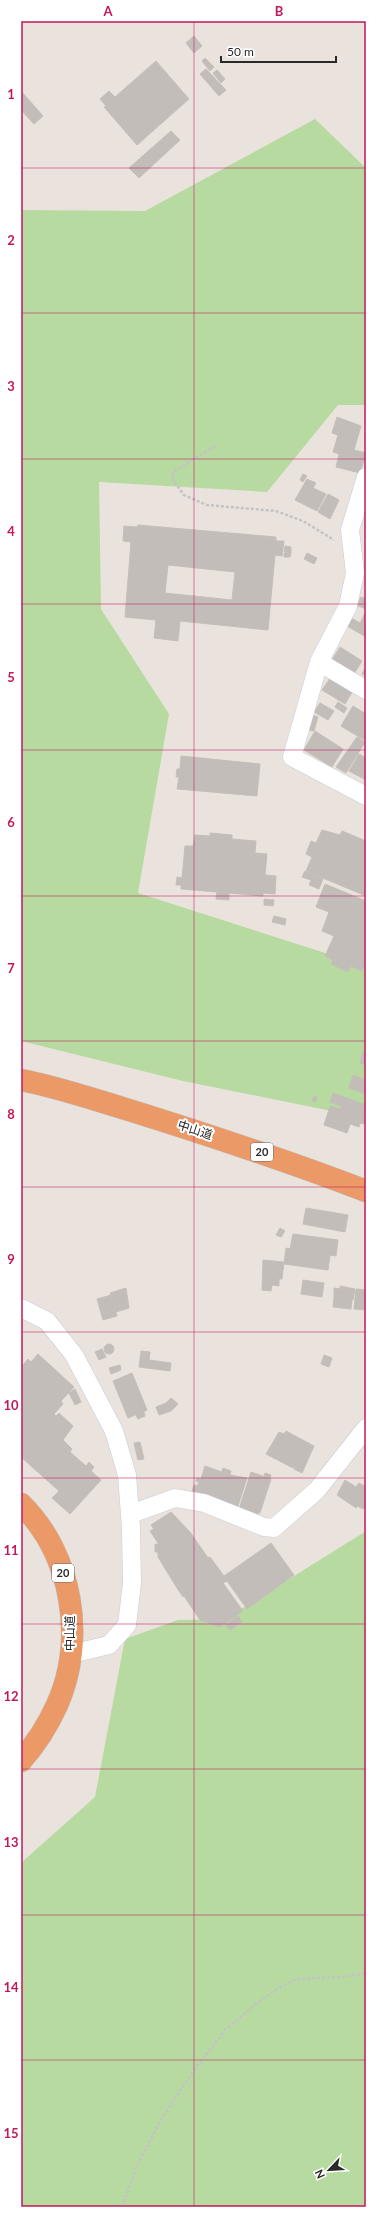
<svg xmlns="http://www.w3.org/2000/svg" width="387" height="2228" font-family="Lato,'Noto Sans JP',sans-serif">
	<rect width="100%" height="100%" fill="#eae3dd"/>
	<!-- green -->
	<path fill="#b7daa0" d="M315,119l51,49v237h-28l-71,87 -168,-10 2,127 68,105 -31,179 228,73v152l-183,-37 -162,-40v-831l124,1z
		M363,1533l3,1v673h-345v-344l74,-66 30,-158 53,-19 47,-1z"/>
	<!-- building -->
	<path fill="#c2bdb9" stroke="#c5bfb7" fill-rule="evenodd" d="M194,36l8,10 -8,7 -8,-10z
		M205,58l9,9 -4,4 -8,-10z
		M156,61l33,38 -52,46 -33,-38 2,-1 -6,-7 9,-8 6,6z
		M206,69l20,21 -7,6 -19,-22z
		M217,70l8,9 -4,4 -8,-10z
		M21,91l22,25 -9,8 -13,-14z
		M171,131l9,9 -41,38 -10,-10z
		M337,417l24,9 -7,24 12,3 -6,20 -24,-6 3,-13 -6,-2 5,-17 -6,-2z
		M303,474l4,2 -4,6 -3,-2z
		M307,479l9,4 -3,5 13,6 -9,17 -22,-11z
		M328,494l11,6 -9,19 -12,-7z
		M138,525l138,12v4h8l-2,15 -7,-1 -7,75 -88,-9 -2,20 -24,-3 2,-18 -31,-3 6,-75 -8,-1 1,-15 13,1zM168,565l67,7 -3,28 -67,-7z
		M285,546l6,1v6l-7,-1z
		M284,553h7l-1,4h-6z
		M307,553l10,5 -3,6 -10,-5z
		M361,597l5,2v6l-7,-4z
		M358,601l8,5v3l-10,-4z
		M366,611v26l-19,-11 4,-8 9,5z
		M340,647l22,14 -8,13 -22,-14z
		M366,666v10l-4,-2z
		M331,677l23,12 -9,15 -23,-14z
		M338,702l9,6 -3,5 -9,-6z
		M320,703l14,8 -6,9 -14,-8z
		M353,706l13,8v22l-2,4 -23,-14z
		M312,715l6,2 -4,14 -6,-1z
		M315,731l28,18 -11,18 -28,-17z
		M357,737l8,5 -19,31 -10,-6z
		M359,754l7,4v22l-17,-9z
		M181,756l79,8 -3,32 -80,-7 2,-12h-3l1,-8h3z
		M322,830l18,5 2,-4 24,10v55l-60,-25 6,-14 -6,-3 5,-13 5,2z
		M210,833l22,2v4l24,2 -1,12 12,1 -2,21 11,1 -1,18 -12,-1v3l-34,-3v7l-13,-1 1,-7 -36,-3v-4h-5l1,-8 5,1 3,-32h8l2,-11 15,1z
		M305,871l18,8 -4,10 -10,-4 2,-5 -9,-3z
		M325,884l41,17v60l-4,10 -11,-5 -3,6 -17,-8 2,-4 -8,-4 9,-20 -12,-5 7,-19 -13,-5z
		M264,899l10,1 -1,6 -9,-1z
		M274,916l12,3 -1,6 -13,-3z
		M363,1052l3,1v12l-6,-2z
		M353,1075l13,5v14l-17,-6z
		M333,1093l33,12 -2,19 -4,-1 -1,4 -9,-3 -3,9 -23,-8 6,-19 10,3 1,-3 -11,-4z
		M314,1096l3,1 -1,5 -4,-1z
		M306,1208l42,7 -3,17 -42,-8z
		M280,1228l5,3 -4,6 -5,-2z
		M293,1234l45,6 -2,16 -6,-1 -2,15 -44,-6 2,-16 4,1z
		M263,1260l21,2 -2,17h-3v7l-7,-1 -1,6 -9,-1z
		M303,1280l21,3 -2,14 -21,-3z
		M340,1286l15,3 -2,11 -19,-2v-10l6,1z
		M126,1288l3,20 -13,4 -6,-19z
		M356,1289l10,1v20l-12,-1z
		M111,1295l6,21 -14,4 -6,-21z
		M334,1298l18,2 -1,9 -18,-2z
		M104 1349a5 5 0 1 1 10 0a5 5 0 1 1-10 0Z
		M102,1349l4,8 -7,3 -4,-8z
		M141,1351l9,1 -1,8 22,3 -1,8 -31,-4z
		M38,1354l36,33 -13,14 2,3 -9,10 2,2 3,-3 14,13 -10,14 9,9 -2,3 16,14 3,-4 5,5 -3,4 10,9 -31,34 -18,-16 7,-7 -38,-34v-93l2,1 5,-6 3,3z
		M324,1355l8,3 -3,9 -8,-3z
		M120,1365l1,5 -10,4 -2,-6z
		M132,1373l15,37 -19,8 -15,-37z
		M75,1389l6,13 -6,3 -6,-12z
		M171,1398l7,6 -7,7 -12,4 -3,-8 10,-4z
		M144,1412l1,4 -7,3 -2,-4z
		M286,1431l28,15 -12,27 -8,-4 2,-6 -3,5 -27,-14 13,-22 5,2z
		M140,1442l4,17 -6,1 -4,-17z
		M205,1466l17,6 1,-4 8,3 -1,4 17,3 -10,31 -42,-14 1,-3 -4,-1 2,-6 3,1 2,-4 -3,-1 1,-3 4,1z
		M251,1472l20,7 -11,34h-2l-1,2 -18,-6z
		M265,1473l6,2 -1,3 -6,-2z
		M345,1480l11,7 3,-4 7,4v18l-3,4 -6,-3 -1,2 -19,-13z
		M171,1512l19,20 18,26 2,-1 14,19 47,-33 23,32 -47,34 -20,-28 -4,2 20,28 -23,16 -20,-7 -16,-24 -1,1 -6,-9 -19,-31v-5h-3v-8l3,1v-2l-8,-12 4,-2 -3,-4z
		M238,1616l4,6 -12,8 -4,-5z"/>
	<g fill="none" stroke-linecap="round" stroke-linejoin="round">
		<defs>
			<path id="street" d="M366,477l-16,53 5,43 -7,33 -29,56 -27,95 74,39
				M319,662l47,28
				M21,1308l26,13 27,34 40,76 13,44 4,53 1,55 -5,42 -18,20 -38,9
				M131,1514l44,-16 29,5 60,24 10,1 43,-38 49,-62"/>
			<path id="highway" d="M21,1080c37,7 71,19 108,30 80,25 159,51 237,81
				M21,1504c52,51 65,136 36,201 -9,20 -22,40 -36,56"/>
		</defs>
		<!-- street casing -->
		<use href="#street" stroke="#c8ccd5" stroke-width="19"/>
		<!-- highway casing -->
		<use href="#highway" stroke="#c3c3c3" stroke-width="23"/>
		<!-- path -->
		<path stroke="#c3c3c3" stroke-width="2.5" stroke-dasharray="3 2" stroke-linecap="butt" d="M215,446l-42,26v8l11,15 23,10 69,6 27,10 31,19
			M122,2207l15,-42 24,-45 33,-50 32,-41 29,-24 23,-17 18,-9 46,-2 24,-4"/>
		<!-- street -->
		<use href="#street" stroke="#fff" stroke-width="18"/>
		<!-- highway -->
		<use href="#highway" stroke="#ea9967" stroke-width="22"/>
	</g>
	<!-- grid -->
	<path fill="none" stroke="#c2185b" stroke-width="1" stroke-opacity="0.55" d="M194,21v2186M21,168h345M21,313h345M21,459h345M21,604h345M21,750h345M21,896h345M21,1041h345M21,1187h345M21,1332h345M21,1478h345M21,1624h345M21,1769h345M21,1915h345M21,2060h345"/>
	<g text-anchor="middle" stroke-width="4" stroke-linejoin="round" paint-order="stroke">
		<!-- shield labels -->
		<g fill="#fff" stroke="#696969" stroke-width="1">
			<rect x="251" y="1143" width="22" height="18" rx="3"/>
			<rect x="52" y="1564" width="22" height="18" rx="3"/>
		</g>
		<g font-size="11" font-weight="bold" fill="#292929">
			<text x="262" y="1156">20</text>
			<text x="63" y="1577">20</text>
		</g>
		<!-- street labels -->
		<g font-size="12" fill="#292929" stroke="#fff">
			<text transform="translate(195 1130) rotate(18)" y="4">中山道</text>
			<text transform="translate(70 1633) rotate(-90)" y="4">中山道</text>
		</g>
	</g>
	<!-- border -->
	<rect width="387" height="2228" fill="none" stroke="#ffffff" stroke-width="44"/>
	<!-- north arrow -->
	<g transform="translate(329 2170) rotate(245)" stroke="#ffffff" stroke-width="3" paint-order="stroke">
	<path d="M0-3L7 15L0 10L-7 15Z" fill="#292929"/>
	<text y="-6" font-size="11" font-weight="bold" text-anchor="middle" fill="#292929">N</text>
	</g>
	<!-- scale -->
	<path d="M221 56v6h115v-6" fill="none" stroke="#292929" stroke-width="2"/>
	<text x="227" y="56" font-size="12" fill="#292929" stroke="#ffffff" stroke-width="3" paint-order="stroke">50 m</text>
	<rect x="22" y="22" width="343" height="2184" fill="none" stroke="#c2185b" stroke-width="1.5"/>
	<g font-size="13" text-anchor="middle" font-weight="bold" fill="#c2185b">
		<text x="108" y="16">A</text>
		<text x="279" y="16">B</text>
		<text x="11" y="99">1</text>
		<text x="11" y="245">2</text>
		<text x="11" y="391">3</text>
		<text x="11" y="536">4</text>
		<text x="11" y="682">5</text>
		<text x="11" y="827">6</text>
		<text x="11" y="973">7</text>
		<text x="11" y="1119">8</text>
		<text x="11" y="1264">9</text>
		<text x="11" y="1410">10</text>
		<text x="11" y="1555">11</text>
		<text x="11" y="1701">12</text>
		<text x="11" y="1847">13</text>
		<text x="11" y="1992">14</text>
		<text x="11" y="2138">15</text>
	</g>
</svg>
